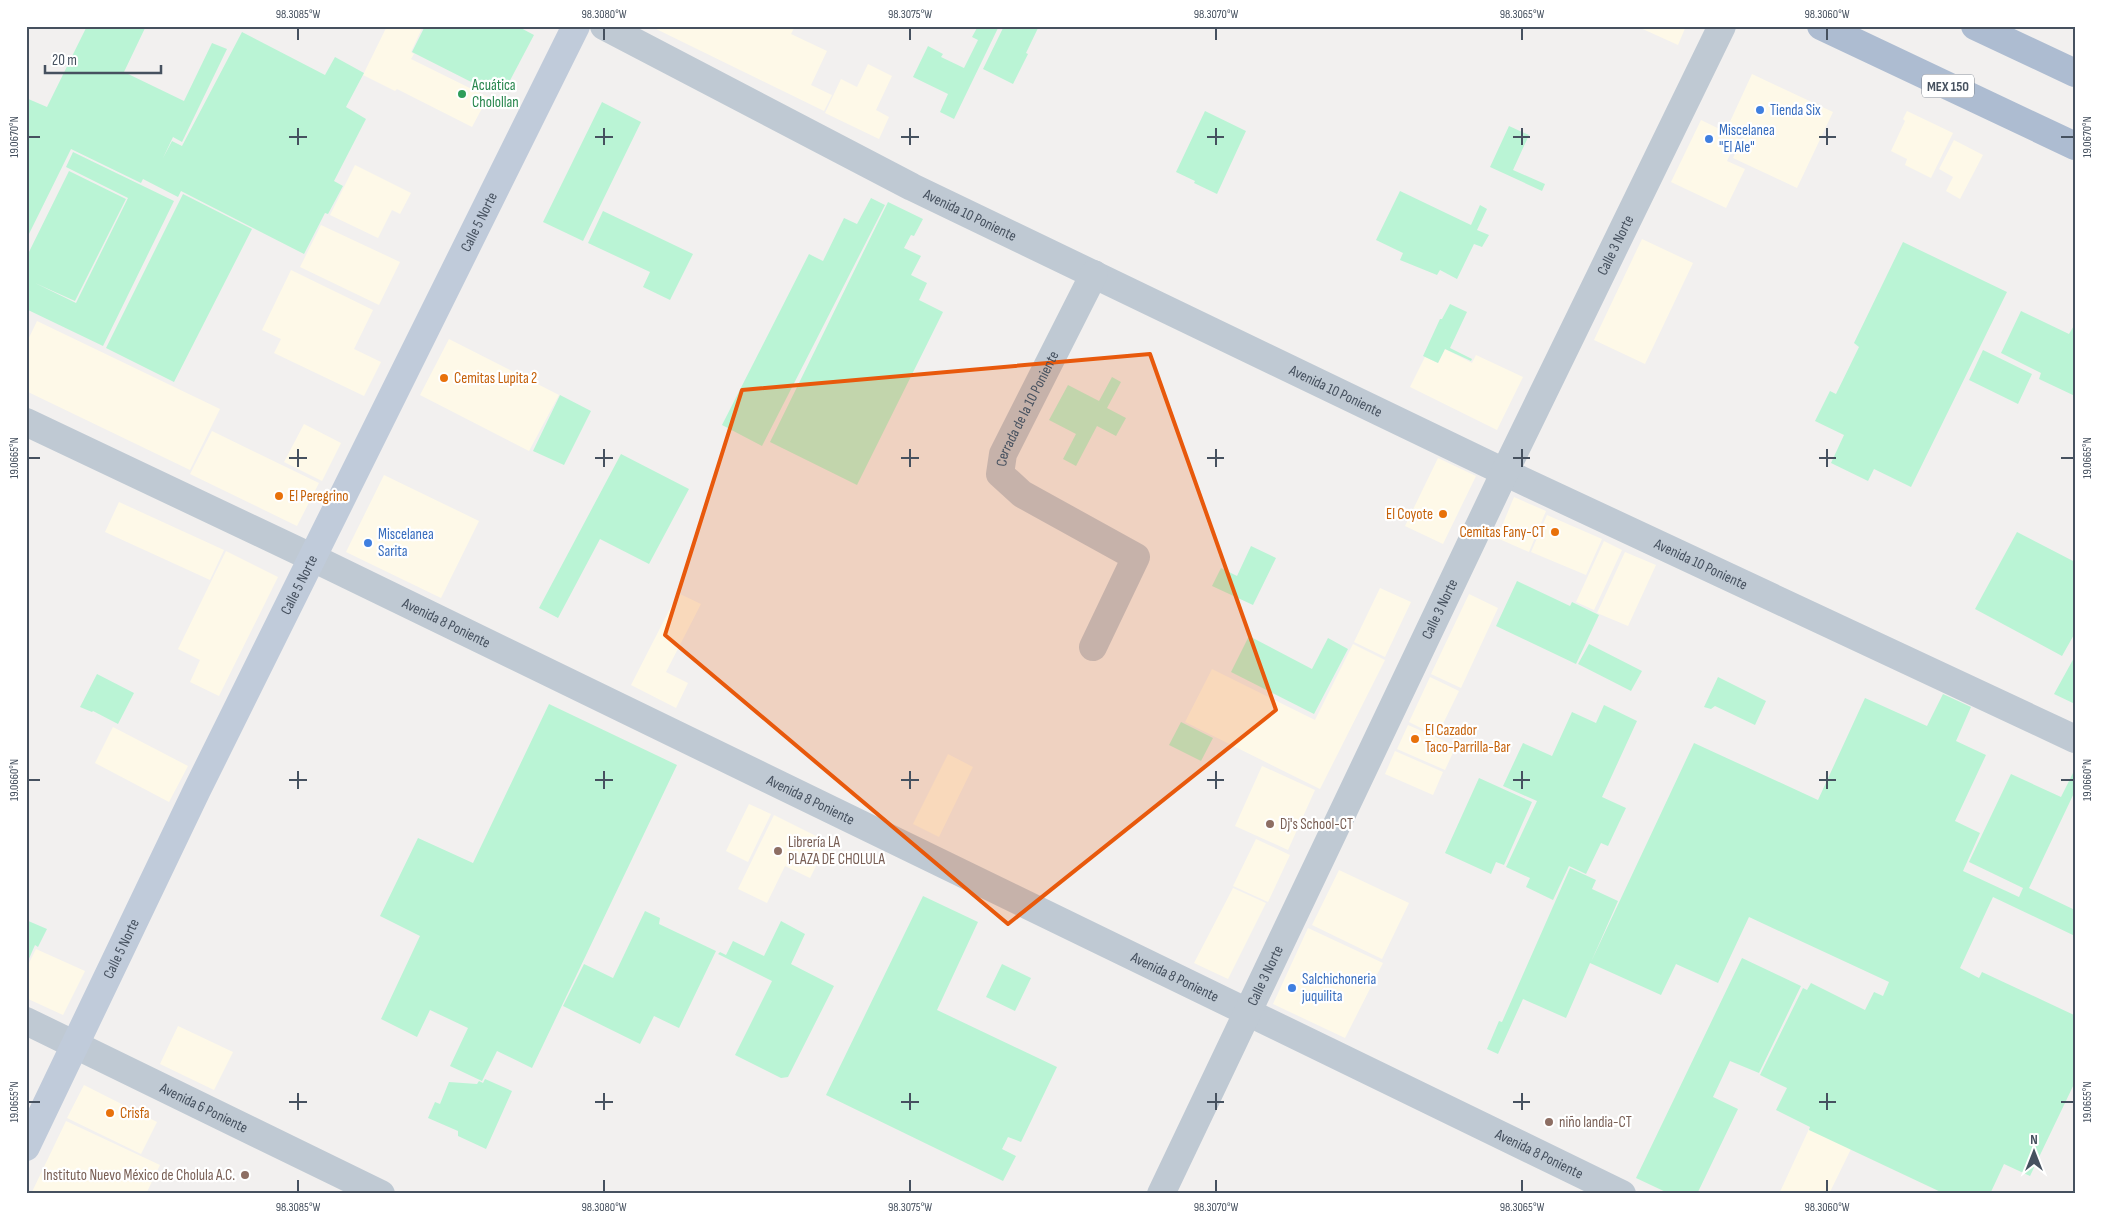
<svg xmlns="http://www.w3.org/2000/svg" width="2101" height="1220" font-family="'Sofia Sans Condensed',sans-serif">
	<rect width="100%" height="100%" fill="#f2f0ef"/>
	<!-- commercial -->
	<path fill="#fef9e8" d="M387,26h36l-12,26 3,2 -3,5 77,38 -16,30 -75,-38 -2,2 -32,-16z
		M650,26h145l-4,8 36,17 -16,34 21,10 -8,16z
		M1636,26h50l-8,19z
		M868,64l24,12 -16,34 13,7 -10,22 -54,-26 16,-34 16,8z
		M1752,74l81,38 -36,76 -64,-30 12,-24 -17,-8z
		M1907,111l46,22 -22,45 -26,-13 2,-6 -16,-8 14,-30 -2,-2z
		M1701,120l37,18 -11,23 18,8 -19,39 -55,-26z
		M1954,140l29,15 -23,44 -14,-8 7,-14 -14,-8z
		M355,165l56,28 -11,21 -8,-4 -14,28 -48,-23z
		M321,225l79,37 -21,43 -79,-38z
		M1642,239l51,24 -48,101 -51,-24z
		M291,270l82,40 -19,39 27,13 -17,34 -90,-43 7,-14 -19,-9z
		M37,321l183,88 -30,61 -164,-79v-47z
		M449,339l110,56 -30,56 -109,-56z
		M1445,349l27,14 4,-8 47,22 -26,53 -87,-43 15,-30 13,6z
		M304,424l37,19 -19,38 -38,-19z
		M212,431l107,52 -22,43 -107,-52z
		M1438,458l38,18 -33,68 -38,-18z
		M384,475l95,46 -38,77 -95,-46z
		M1514,497l32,14 -17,41 -32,-14z
		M119,502l105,48 -14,30 -105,-48z
		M1547,515l55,24 -16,36 -55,-23z
		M1604,541l18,9 -28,60 -18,-8z
		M226,551l52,26 -59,119 -29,-14 10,-22 -22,-11z
		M1625,552l31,13 -28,61 -31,-13z
		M1380,588l31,14 -26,55 -31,-15z
		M678,593l23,11 -35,68 22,11 -12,25 -45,-23z
		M1469,594l29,14 -37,80 -30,-14z
		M1353,644l32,16 -65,129 -135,-67 27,-53 103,51z
		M1430,677l29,14 -22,45 -28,-14z
		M1408,725l48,21 -11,24 -48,-21z
		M113,727l75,39 -19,36 -74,-39z
		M1395,751l48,21 -10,23 -48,-21z
		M948,754l25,13 -34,70 -26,-13z
		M1262,766l53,24 -27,60 -53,-24z
		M749,804l22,10 -23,48 -22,-11z
		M774,815l54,27 -18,36 -25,-12 -18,37 -29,-14z
		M1256,839l34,16 -22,47 -35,-16z
		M1339,870l70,33 -27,56 -70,-34z
		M1233,888l33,15 -38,76 -34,-16z
		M1308,928l75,35 -38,75 -72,-34z
		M36,949l49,22 -22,44 -37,-17v-29z
		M178,1026l55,26 -19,38 -54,-26z
		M84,1085l73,37 -16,32 -74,-36z
		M66,1121l94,44 -14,29h-115z
		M1809,1129l42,20 -22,45h-50z"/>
	<!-- green -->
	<path fill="#baf4d5" d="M87,26h59l-22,46 60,29 28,-58 15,6 -45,93 -9,-5 -10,21 9,-17 10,5 60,-114 83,43 10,-18 29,16 -18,34 20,12 -32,62 9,5 -15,28 -3,-1 -21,41 -123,-63 -3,6 -35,-18 -2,4 -70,-34 -45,91v-142l21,9z
		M425,26h92l17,9 -29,55 -12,-6 -4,7 -77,-39z
		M978,26l6,3 2,-3h13l-45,93 -14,-7 8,-18 -35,-17 15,-31 15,8 -2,3 23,11 14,-28 -6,-3z
		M1004,26h35l-13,27 2,1 -15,30 -30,-15z
		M602,102l39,20 -58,119 -40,-19z
		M1205,111l41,20 -29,63 -23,-11 1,-2 -19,-9z
		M1509,126l20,9 -16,35 32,14 -3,7 -52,-24z
		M73,152l101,49 -71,145 -77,-37v-51l43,-87 57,28 -51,102 -40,-18 41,20 52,-105 -62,-31z
		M1400,191l71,34 9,-20 7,4 -10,21 12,5 -7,12 -8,-3 -17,35 -17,-9 -3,5 -37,-15 3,-7 -27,-13z
		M183,194l69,35 -78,153 -68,-34z
		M871,198l14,7 -123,241 -40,-21 87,-171 14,7 21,-43 13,6z
		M888,202l35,17 -9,17 -3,-1 -7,13 17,8 -10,19 16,8 -8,17 24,12 -86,173 -87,-43z
		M603,211l90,43 -23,46 -27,-13 7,-15 -62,-29z
		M1903,242l104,50 -96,195 -37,-18 -6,12 -37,-18 13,-28 -29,-14 15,-30 6,3 23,-47 -5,-4z
		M1450,304l17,8 -17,36 22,11 -1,2 -26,-12 -7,14 -15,-7 17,-37h2z
		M2021,311l48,23 6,-10v72l-36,-17 2,-6 -40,-20z
		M1983,350l49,24 -14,30 -49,-24z
		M1112,377l9,5 -14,26 19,10 -10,18 -19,-10 -21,40 -13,-7 13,-25 -27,-14 19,-35 31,16z
		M560,395l31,16 -27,54 -31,-14z
		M621,454l68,35 -40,75 -49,-25 -42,79 -19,-10z
		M2017,532l58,30v71l-13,23 -87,-47z
		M1251,546l25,12 -23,47 -41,-19 9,-18 16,8z
		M1517,581l53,25 2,-4 27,13 -23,49 -80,-38z
		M1249,636l63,33 16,-31 20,11 -34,65 -83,-42z
		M1589,644l53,27 -11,20 -53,-27z
		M2075,656v48l-21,-10z
		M97,674l37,19 -16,31 -25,-13 -1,1 -12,-5z
		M1718,677l48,24 -11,24 -40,-19 -4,3 -7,-2z
		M1943,694l28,13 -15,34 30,14 -31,66 25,12 -17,38 56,26 4,-9 -54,-26 42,-88 50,23 14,-28v22l-46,97 46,22v26l-82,-39 -33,71 19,10 3,-6 92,43 1,-1v68l-45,94 -26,-12 -14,30h-45l-136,-64 1,-3 -34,-17 11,-22 -27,-13 43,-87 4,2 4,-7 54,27 9,-18 9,4 6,-14 -140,-65 -31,66 -42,-19 -15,31 -71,-32 -24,55 -43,-19 -25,55 -11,-5 12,-28 3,1 68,-154 26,12 -4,9 26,12 -27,61 103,-219 124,57 47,-102 62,28z
		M549,704l128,61 -145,303 -35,-17 -15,30 -32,-15 18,-38 -38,-18 -13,27 -36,-18 39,-83 -40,-20 38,-78 55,25z
		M1604,705l33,16 -35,76 24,11 -18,38 -7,-3 -15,31 -17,-8 -16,34 -27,-13 4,-9 -24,-11 31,-66 -34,-15 20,-43 29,13 20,-44 24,11z
		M1181,722l32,16 -12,23 -32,-16z
		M1479,778l53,24 -28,63 -8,-3 -5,12 -46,-21z
		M923,896l55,26 -41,88 120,57 -36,75 -13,-5 -6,12 14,7 -13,25 -177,-86z
		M645,911l15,7 -1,6 57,27 -37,77 -25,-12 -14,28 -77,-38 21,-42 29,14z
		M26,920l21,9 -9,18 -3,-2 -7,16z
		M781,921l24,13 -14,30 43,22 -46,91 -7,1 -46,-23 37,-74 -54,-27 2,-2 6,3 7,-14 31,15z
		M1742,958l59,28 -42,87 -29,-12 -17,36 25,12 -41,85h-27l-34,-16z
		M1002,964l29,14 -16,33 -29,-14z
		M485,1079l27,12 -26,58 -28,-13v-5l-30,-13 7,-16 5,2 9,-22 28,2 2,-3 4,2z"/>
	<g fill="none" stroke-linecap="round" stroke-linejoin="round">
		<!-- street -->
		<g stroke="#bfc9d3" stroke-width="28">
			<path id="s1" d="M604,26l308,161 607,292 556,260"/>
			<path id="s2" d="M26,422l287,136 1309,636"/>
			<path id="s3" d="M1093,647l43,-90 -114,-63 -22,-20 3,-20 91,-180"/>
			<path id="s4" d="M26,1021l355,173"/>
			<path id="s5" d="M1161,1194l350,-735 211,-433"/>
		</g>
		<!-- secondary -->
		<path stroke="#c0cbda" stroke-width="28" id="s6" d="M26,1147l171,-357 379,-764"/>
		<!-- primary -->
		<path stroke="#adbcd1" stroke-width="28" d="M1821,26l254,120
			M1975,26l100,47"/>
	</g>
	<!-- marked area -->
	<path fill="#e8590c" fill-opacity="0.2" stroke="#e8590c" stroke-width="4" stroke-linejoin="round" d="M1150,354l126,356 -268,214 -343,-289 77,-245z"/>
	<!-- ticks -->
	<path fill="none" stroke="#46515f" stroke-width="2" d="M298,28v12M604,28v12M910,28v12M1216,28v12M1522,28v12M1827,28v12M298,128v17M604,128v17M910,128v17M1216,128v17M1522,128v17M1827,128v17M28,137h12M289,137h18M595,137h18M901,137h18M1207,137h17M1513,137h17M1819,137h17M2061,137h13M298,449v18M604,449v18M910,449v18M1216,449v18M1522,449v18M1827,449v18M28,458h12M289,458h18M595,458h18M901,458h18M1207,458h17M1513,458h17M1819,458h17M2061,458h13M298,771v18M604,771v18M910,771v18M1216,771v18M1522,771v18M1827,771v18M28,780h12M289,780h18M595,780h18M901,780h18M1207,780h17M1513,780h17M1819,780h17M2061,780h13M298,1093v17M604,1093v17M910,1093v17M1216,1093v17M1522,1093v17M1827,1093v17M28,1102h12M289,1102h18M595,1102h18M901,1102h18M1207,1102h17M1513,1102h17M1819,1102h17M2061,1102h13M298,1180v12M604,1180v12M910,1180v12M1216,1180v12M1522,1180v12M1827,1180v12"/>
	<!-- markers -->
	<circle fill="#2e9e5b" stroke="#fff" stroke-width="2" cx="462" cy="94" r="5"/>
	<g fill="#3f7fe0" stroke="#fff" stroke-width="2">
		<circle cx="1760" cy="110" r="5"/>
		<circle cx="1709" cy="139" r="5"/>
		<circle cx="368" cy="543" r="5"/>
		<circle cx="1292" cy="988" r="5"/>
	</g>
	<g fill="#e8710a" stroke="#fff" stroke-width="2">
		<circle cx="444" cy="378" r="5"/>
		<circle cx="279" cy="496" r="5"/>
		<circle cx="1443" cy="514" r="5"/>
		<circle cx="1555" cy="532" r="5"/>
		<circle cx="1415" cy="739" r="5"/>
		<circle cx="110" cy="1113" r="5"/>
	</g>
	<g fill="#8d6e63" stroke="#fff" stroke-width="2">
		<circle cx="1270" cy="824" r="5"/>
		<circle cx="778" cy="851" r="5"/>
		<circle cx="1549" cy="1122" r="5"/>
		<circle cx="245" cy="1175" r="5"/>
	</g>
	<g text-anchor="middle" stroke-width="4.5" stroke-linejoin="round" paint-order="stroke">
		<!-- shield labels -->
		<rect fill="#fff" stroke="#7e858f" stroke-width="1" x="1922" y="74.5" width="52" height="23" rx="4"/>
		<g font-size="14" font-weight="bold" fill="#46515f">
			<text x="1948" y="91">MEX 150</text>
		</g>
		<!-- leisure labels -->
		<g font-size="15" fill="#27864d" stroke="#fff" text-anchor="start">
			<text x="472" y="90">Acuática<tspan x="472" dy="17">Cholollan</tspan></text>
		</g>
		<!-- shop labels -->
		<g font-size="15" fill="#366cbe" stroke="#fff" text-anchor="start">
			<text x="1770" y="115">Tienda Six</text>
			<text x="1719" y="135">Miscelanea<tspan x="1719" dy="17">"El Ale"</tspan></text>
			<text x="378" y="539">Miscelanea<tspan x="378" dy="17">Sarita</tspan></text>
			<text x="1302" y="984">Salchichoneria<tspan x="1302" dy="17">juquilita</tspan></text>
		</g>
		<!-- street labels -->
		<g font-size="15" fill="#46515f" stroke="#fff">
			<text dy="5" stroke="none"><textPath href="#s1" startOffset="412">Avenida 10 Poniente</textPath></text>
			<text dy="5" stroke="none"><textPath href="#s6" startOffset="1030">Calle 5 Norte</textPath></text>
			<text dy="5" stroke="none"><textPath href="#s5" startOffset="1052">Calle 3 Norte</textPath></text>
			<text dy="5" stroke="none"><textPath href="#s1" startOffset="818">Avenida 10 Poniente</textPath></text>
			<text dy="5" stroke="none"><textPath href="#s3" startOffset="331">Cerrada de la 10 Poniente</textPath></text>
			<text dy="5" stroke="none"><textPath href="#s1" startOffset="1222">Avenida 10 Poniente</textPath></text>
			<text dy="5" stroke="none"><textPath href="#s6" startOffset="625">Calle 5 Norte</textPath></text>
			<text dy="5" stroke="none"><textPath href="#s5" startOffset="648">Calle 3 Norte</textPath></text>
			<text dy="5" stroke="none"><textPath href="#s2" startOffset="466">Avenida 8 Poniente</textPath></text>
			<text dy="5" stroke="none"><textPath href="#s2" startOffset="871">Avenida 8 Poniente</textPath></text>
			<text dy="5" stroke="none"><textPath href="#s6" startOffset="220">Calle 5 Norte</textPath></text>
			<text dy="5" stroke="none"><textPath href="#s5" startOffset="242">Calle 3 Norte</textPath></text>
			<text dy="5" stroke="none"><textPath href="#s2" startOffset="1276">Avenida 8 Poniente</textPath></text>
			<text dy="5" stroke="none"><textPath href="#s4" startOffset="198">Avenida 6 Poniente</textPath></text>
			<text dy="5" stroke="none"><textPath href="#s2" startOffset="1681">Avenida 8 Poniente</textPath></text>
		</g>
		<!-- food labels -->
		<g font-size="15" fill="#c56008" stroke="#fff" text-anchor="start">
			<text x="454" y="383">Cemitas Lupita 2</text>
			<text x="289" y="501">El Peregrino</text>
			<text x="1433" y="519" text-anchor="end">El Coyote</text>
			<text x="1545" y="537" text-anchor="end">Cemitas Fany-CT</text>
			<text x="1425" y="735">El Cazador<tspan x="1425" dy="17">Taco-Parrilla-Bar</tspan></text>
			<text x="120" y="1118">Crisfa</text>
		</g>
		<!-- education labels -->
		<g font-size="15" fill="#785e54" stroke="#fff" text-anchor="start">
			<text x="1280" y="829">Dj's School-CT</text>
			<text x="788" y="847">Librería LA<tspan x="788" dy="17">PLAZA DE CHOLULA</tspan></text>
			<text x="1559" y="1127">niño landia-CT</text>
			<text x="235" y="1180" text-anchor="end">Instituto Nuevo México de Cholula A.C.</text>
		</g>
	</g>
	<!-- border -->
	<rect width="2101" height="1220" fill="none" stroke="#ffffff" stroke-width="55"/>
	<!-- north arrow -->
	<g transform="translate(2034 1152)" stroke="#ffffff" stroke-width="4" paint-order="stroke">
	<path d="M0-4L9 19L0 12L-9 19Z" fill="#46515f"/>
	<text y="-8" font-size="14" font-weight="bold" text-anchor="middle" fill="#46515f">N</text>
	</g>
	<!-- scale -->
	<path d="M45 65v8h116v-8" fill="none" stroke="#46515f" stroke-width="2.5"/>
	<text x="52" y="65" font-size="15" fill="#46515f" stroke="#ffffff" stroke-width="4" paint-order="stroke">20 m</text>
	<rect x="28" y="28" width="2046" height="1164" fill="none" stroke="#46515f" stroke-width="2"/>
	<g font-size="12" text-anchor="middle" fill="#46515f">
		<text x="298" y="18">98.3085°W</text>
		<text x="604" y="18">98.3080°W</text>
		<text x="910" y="18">98.3075°W</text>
		<text x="1216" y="18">98.3070°W</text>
		<text x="1522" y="18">98.3065°W</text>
		<text x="1827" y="18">98.3060°W</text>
		<text transform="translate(14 137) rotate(-90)" y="4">19.0670°N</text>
		<text transform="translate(2087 137) rotate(-90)" y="4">19.0670°N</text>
		<text transform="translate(14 458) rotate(-90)" y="4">19.0665°N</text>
		<text transform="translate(2087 458) rotate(-90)" y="4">19.0665°N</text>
		<text transform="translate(14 780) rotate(-90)" y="4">19.0660°N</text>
		<text transform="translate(2087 780) rotate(-90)" y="4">19.0660°N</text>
		<text transform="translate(14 1102) rotate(-90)" y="4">19.0655°N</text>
		<text transform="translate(2087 1102) rotate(-90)" y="4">19.0655°N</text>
		<text x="298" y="1211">98.3085°W</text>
		<text x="604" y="1211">98.3080°W</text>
		<text x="910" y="1211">98.3075°W</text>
		<text x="1216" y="1211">98.3070°W</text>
		<text x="1522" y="1211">98.3065°W</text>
		<text x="1827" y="1211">98.3060°W</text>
	</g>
</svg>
